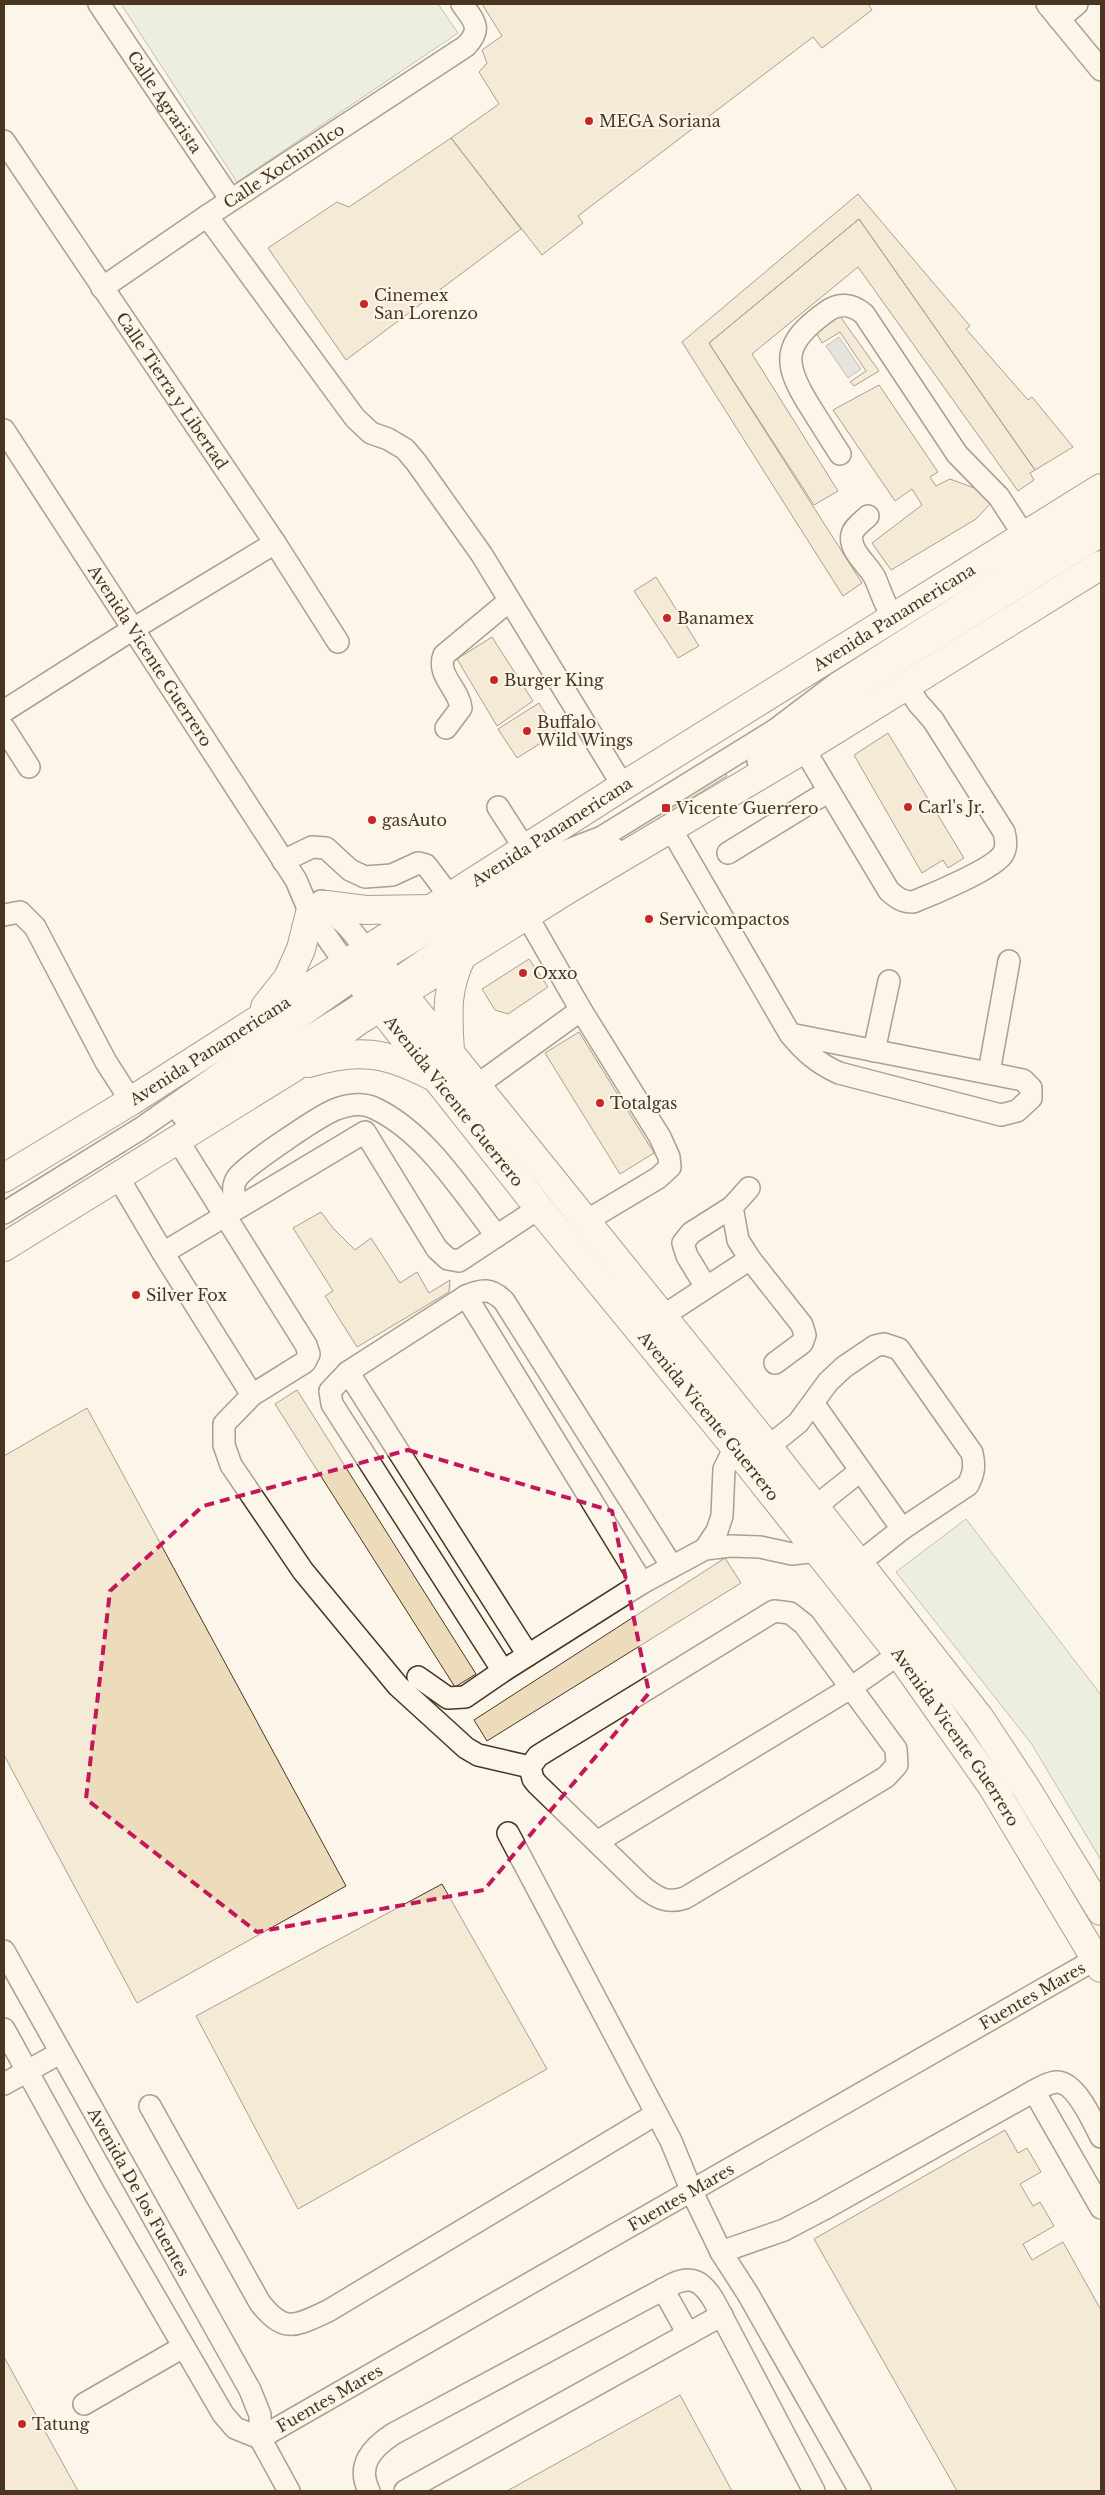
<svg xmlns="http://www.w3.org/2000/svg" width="1105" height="2495" font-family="'Libre Baskerville',serif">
	<rect width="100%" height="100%" fill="#fbf6e9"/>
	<!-- green -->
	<path fill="#dce7d0" stroke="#887966" d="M121,4h317l20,29 -221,149z
		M966,1519l135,176v165l-70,-117 -135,-171z"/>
	<!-- water -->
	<path fill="#c9cecd" stroke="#887966" d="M839,337l22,32 -13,9 -22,-32z"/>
	<!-- building -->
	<path fill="#ecdcbc" stroke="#4a3520" d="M482,4h386l4,6 -50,38 -9,-11 -235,179 5,7 -41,32 -91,-117 48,-34 -20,-32 8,-9 -5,-13 20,-14z
		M451,138l70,91 -175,131 -78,-112 69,-46 12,5z
		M858,194l112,132 -4,3 62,71 4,-3 41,50 -38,23 -176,-251 -150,124 153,240 -19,13 -161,-254z
		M859,219l176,251 -5,3 4,7 -16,11 -160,-224 -106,87 86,137 -24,14 -105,-162z
		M839,315l40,56 -25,15 -4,-4 16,-11 -26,-39 -18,11 -6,-11z
		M879,385l59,87 -8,5 6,9 14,-7 27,10 11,-15 18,13 -30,32 -85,51 -19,-27 50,-38 -10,-16 -17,12 -62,-91z
		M656,577l43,69 -21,12 -44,-67z
		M492,637l41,64 -36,25 -40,-67z
		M539,703l18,30 -40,25 -19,-29z
		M888,733l76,125 -16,10 -5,-8 -21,13 -68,-118z
		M724,771l3,5 -116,72 -5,-8z
		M529,959l19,28 -40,27 -13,-4 -13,-21z
		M579,1032l75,121 -34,21 -75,-121z
		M321,1212l12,16 22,22 16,-12 29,45 17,-11 12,21 21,-13 -1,12 -92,55 -32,-51 8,-5 -40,-63z
		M297,1390l179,284 -21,13 -180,-283z
		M87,1408l259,478 -209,117 -133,-248v-299z
		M725,1558l16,25 -254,158 -13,-21z
		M442,1884l105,185 -249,140 -102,-193z
		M1005,2130l13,23 9,-5 14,24 -21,12 13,22 7,-4 14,24 -31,18 9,16 31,-18 38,68v181h-144l-143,-252z
		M4,2357l74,134h-74z
		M680,2395l52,96h-225z"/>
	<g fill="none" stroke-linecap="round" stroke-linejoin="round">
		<defs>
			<g id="minor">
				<path id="s1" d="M99,4l132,196"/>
				<path d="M1047,4l54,66"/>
				<path d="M1059,19l18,-15"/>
				<path id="s2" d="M4,141l271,402 63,99"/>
				<path d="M207,216l148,202 16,15 17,6 17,10 11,13 66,93 141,231"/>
				<path id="s3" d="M102,288l105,-72 259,-170c17,-18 8,-25 -4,-42"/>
				<path id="s4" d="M4,430l292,450 14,33 35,50"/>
				<path d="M840,454c-11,-17 -21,-33 -31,-49 -27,-43 -26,-62 17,-93 13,-10 26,-8 38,2l93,140 42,43 26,40"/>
				<path d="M868,516c-5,5 -14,11 -16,18 -4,17 17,31 23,44 6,14 10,27 18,40"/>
				<path d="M4,711l129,-82 142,-86"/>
				<path d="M4,728l25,39"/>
				<path d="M446,728l15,-20c-2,-19 -25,-33 -17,-53l65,-54"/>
				<path d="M804,749l85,142c8,7 13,11 24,11 18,-7 81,-33 90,-48 4,-7 3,-15 1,-22l-71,-112 -15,-17 -11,-17"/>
				<path d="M758,761l23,-14 85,-65 235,-146"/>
				<path d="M498,807l27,42"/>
				<path d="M671,829l119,205c15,18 27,29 49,39l162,42 16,-4 14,-13v-10l-8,-8 -233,-46"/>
				<path d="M728,853l101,-62"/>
				<path d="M283,861l29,-14 14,1 24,22 15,7 27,-2 26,-12 8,2 25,33"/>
				<path d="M321,901l28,27 18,22"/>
				<path d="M4,915l16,-3 15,15 71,135 25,39"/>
				<path d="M527,916l54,94 79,127 9,20 1,10 -12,11 -72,43"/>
				<path d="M874,1051l15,-70"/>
				<path d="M989,1072l20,-111"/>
				<path d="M476,1086l105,-76"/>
				<path d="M182,1115l168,-104 109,-75 104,-66 52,-21"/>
				<path d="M118,1177l45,76 202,-121 72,117 11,10 11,2 80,-53"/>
				<path d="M749,1188l-17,19 6,33 12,19 52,66 3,10 -3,8 -27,20"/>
				<path d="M239,1207c-5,-11 -8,-19 -2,-29 9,-13 81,-61 97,-68 12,-5 28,-8 40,-2 52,24 88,84 123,128"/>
				<path d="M4,1213l136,-84 238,-166 175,-107 49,-19 173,-107 62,-47 264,-168"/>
				<path d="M163,1253l89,142 53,-33 4,-8 -3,-9 -129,-206"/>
				<path d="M706,1287l-19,-31 -4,-13 8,-10 41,-26"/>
				<path d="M466,1296l176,287"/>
				<path d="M663,1316l87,-57"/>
				<path d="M348,1372l180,283"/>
				<path d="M252,1395l-28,29v21l7,20 72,106 95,115 68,62 12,7 52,12"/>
				<path d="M813,1403l89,126"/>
				<path d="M768,1447l30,-24 30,-41 16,-15 31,-21 9,-2 15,5 73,104c3,13 2,20 -4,32l-66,44 -43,34"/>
				<path d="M815,1507l45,-36"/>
				<path d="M705,1549l12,-18 5,-15 2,-47 11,-22"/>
				<path d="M774,1611l16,2 14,11 92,125 1,16 -11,12 -201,121c-18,6 -28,0 -42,-11l-106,-103 -4,-5 -3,-12 8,-11z"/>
				<path d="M503,1671l-171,-267 -2,-13 18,-19 118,-76c16,-7 25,-8 38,5l167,264"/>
				<path d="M418,1677l30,21 17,-1 38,-26 139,-88 63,-34 25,-3 30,1 32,7 26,-3"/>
				<path d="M508,1833l163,308 21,51 29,60 63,-22 40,-21 210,-118 67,117"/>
				<path d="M597,1842l255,-155 47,-33"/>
				<path id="s5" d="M4,1951l246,439 10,25v23l29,53"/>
				<path d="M4,2029l91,165 128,220 12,14 25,10"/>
				<path d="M4,2084l56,-31"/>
				<path d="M1034,2091c7,-4 14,-8 22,-9 20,-1 37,40 45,55"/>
				<path d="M150,2106l110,197c25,31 35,23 68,8l328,-197"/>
				<path d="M721,2252l27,42 112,197"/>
				<path d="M663,2289l25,45"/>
				<path d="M84,2404l99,-57"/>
				<path id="s6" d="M260,2438l841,-482"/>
				<path d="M369,2491c-13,-26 3,-43 24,-57l280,-150c20,-9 29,-2 40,15l101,192"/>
				<path d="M405,2491l317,-176"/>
			</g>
			<g id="major">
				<path d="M326,905l40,5 66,-1"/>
				<path d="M367,950l401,497 211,270 47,71 75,123"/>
				<path id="s7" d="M345,963l194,245 196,239 164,207 93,132 109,182"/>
				<path d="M265,1007l23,-29 13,-29 9,-36"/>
				<path d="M450,1052c-2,-37 -5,-62 12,-96"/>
				<path d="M309,1063c48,-15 77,-11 121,12"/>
				<path id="s8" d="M4,1178l127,-77 492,-315 478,-298"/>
				<path d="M4,1247l289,-179 65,-47 212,-133 234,-139 297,-184"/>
			</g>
		</defs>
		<!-- minor casing -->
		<use href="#minor" stroke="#4a3520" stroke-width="24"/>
		<!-- major casing -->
		<use href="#major" stroke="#4a3520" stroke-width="30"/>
		<!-- minor -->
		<use href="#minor" stroke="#fbf6e9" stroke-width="21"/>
		<!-- major -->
		<use href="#major" stroke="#fbf6e9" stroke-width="28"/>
	</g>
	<!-- marked area -->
	<path d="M0 0H1105V2495H0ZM408,1450l204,61 37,182 -165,197 -227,42 -171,-133 24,-208 93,-85z" fill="#fbf6e9" fill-opacity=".55" fill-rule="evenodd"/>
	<path fill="none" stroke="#c2185b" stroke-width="4" stroke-dasharray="10 6" stroke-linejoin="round" d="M408,1450l204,61 37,182 -165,197 -227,42 -171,-133 24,-208 93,-85z"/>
	<!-- markers -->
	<g fill="#c62828" stroke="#fbf6e9" stroke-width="2">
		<circle cx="589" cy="121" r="5"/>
		<circle cx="364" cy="304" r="5"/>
		<circle cx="667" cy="618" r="5"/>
		<circle cx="494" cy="680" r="5"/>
		<circle cx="527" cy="731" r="5"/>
		<circle cx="908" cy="807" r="5"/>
		<rect x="661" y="803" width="10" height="10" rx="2.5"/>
		<circle cx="372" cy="820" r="5"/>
		<circle cx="649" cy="919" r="5"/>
		<circle cx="523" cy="973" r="5"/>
		<circle cx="600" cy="1103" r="5"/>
		<circle cx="136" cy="1295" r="5"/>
		<circle cx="22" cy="2424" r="5"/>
	</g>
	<g text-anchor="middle" stroke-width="4" stroke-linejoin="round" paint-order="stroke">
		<!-- street labels -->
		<g font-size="16" fill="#4a3520" stroke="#fbf6e9">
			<text dy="6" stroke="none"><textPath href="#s1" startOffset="118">Calle Agrarista</textPath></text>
			<text dy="6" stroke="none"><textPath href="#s3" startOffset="219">Calle Xochimilco</textPath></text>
			<text dy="6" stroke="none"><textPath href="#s2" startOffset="301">Calle Tierra y Libertad</textPath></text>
			<text dy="6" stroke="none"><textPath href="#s8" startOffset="1052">Avenida Panamericana</textPath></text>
			<text dy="6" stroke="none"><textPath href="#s4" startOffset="269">Avenida Vicente Guerrero</textPath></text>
			<text dy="6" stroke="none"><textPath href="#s8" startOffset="648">Avenida Panamericana</textPath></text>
			<text dy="6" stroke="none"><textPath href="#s8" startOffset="242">Avenida Panamericana</textPath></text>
			<text dy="6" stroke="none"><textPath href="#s7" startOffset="176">Avenida Vicente Guerrero</textPath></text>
			<text dy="6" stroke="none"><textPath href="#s7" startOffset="581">Avenida Vicente Guerrero</textPath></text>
			<text dy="6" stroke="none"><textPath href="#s7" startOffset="986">Avenida Vicente Guerrero</textPath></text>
			<text dy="6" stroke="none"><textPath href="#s6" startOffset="890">Fuentes Mares</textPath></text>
			<text dy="6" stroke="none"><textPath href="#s5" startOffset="276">Avenida De los Fuentes</textPath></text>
			<text dy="6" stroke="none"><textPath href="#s6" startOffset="485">Fuentes Mares</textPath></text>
			<text dy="6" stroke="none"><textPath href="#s6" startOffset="80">Fuentes Mares</textPath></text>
		</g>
		<!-- poi labels -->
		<g font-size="16" fill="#4a3520" stroke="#fbf6e9" text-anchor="start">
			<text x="599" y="127">MEGA Soriana</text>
			<text x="374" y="301">Cinemex<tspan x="374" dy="18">San Lorenzo</tspan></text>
			<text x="677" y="624">Banamex</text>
			<text x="504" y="686">Burger King</text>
			<text x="537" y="728">Buffalo<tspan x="537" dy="18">Wild Wings</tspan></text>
			<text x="918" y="813">Carl's Jr.</text>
			<text x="676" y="814">Vicente Guerrero</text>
			<text x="382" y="826">gasAuto</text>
			<text x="659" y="925">Servicompactos</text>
			<text x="533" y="979">Oxxo</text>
			<text x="610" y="1109">Totalgas</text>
			<text x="146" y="1301">Silver Fox</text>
			<text x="32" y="2430">Tatung</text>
		</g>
	</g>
	<!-- border -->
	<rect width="1105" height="2495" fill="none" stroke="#4a3520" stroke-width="10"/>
</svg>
